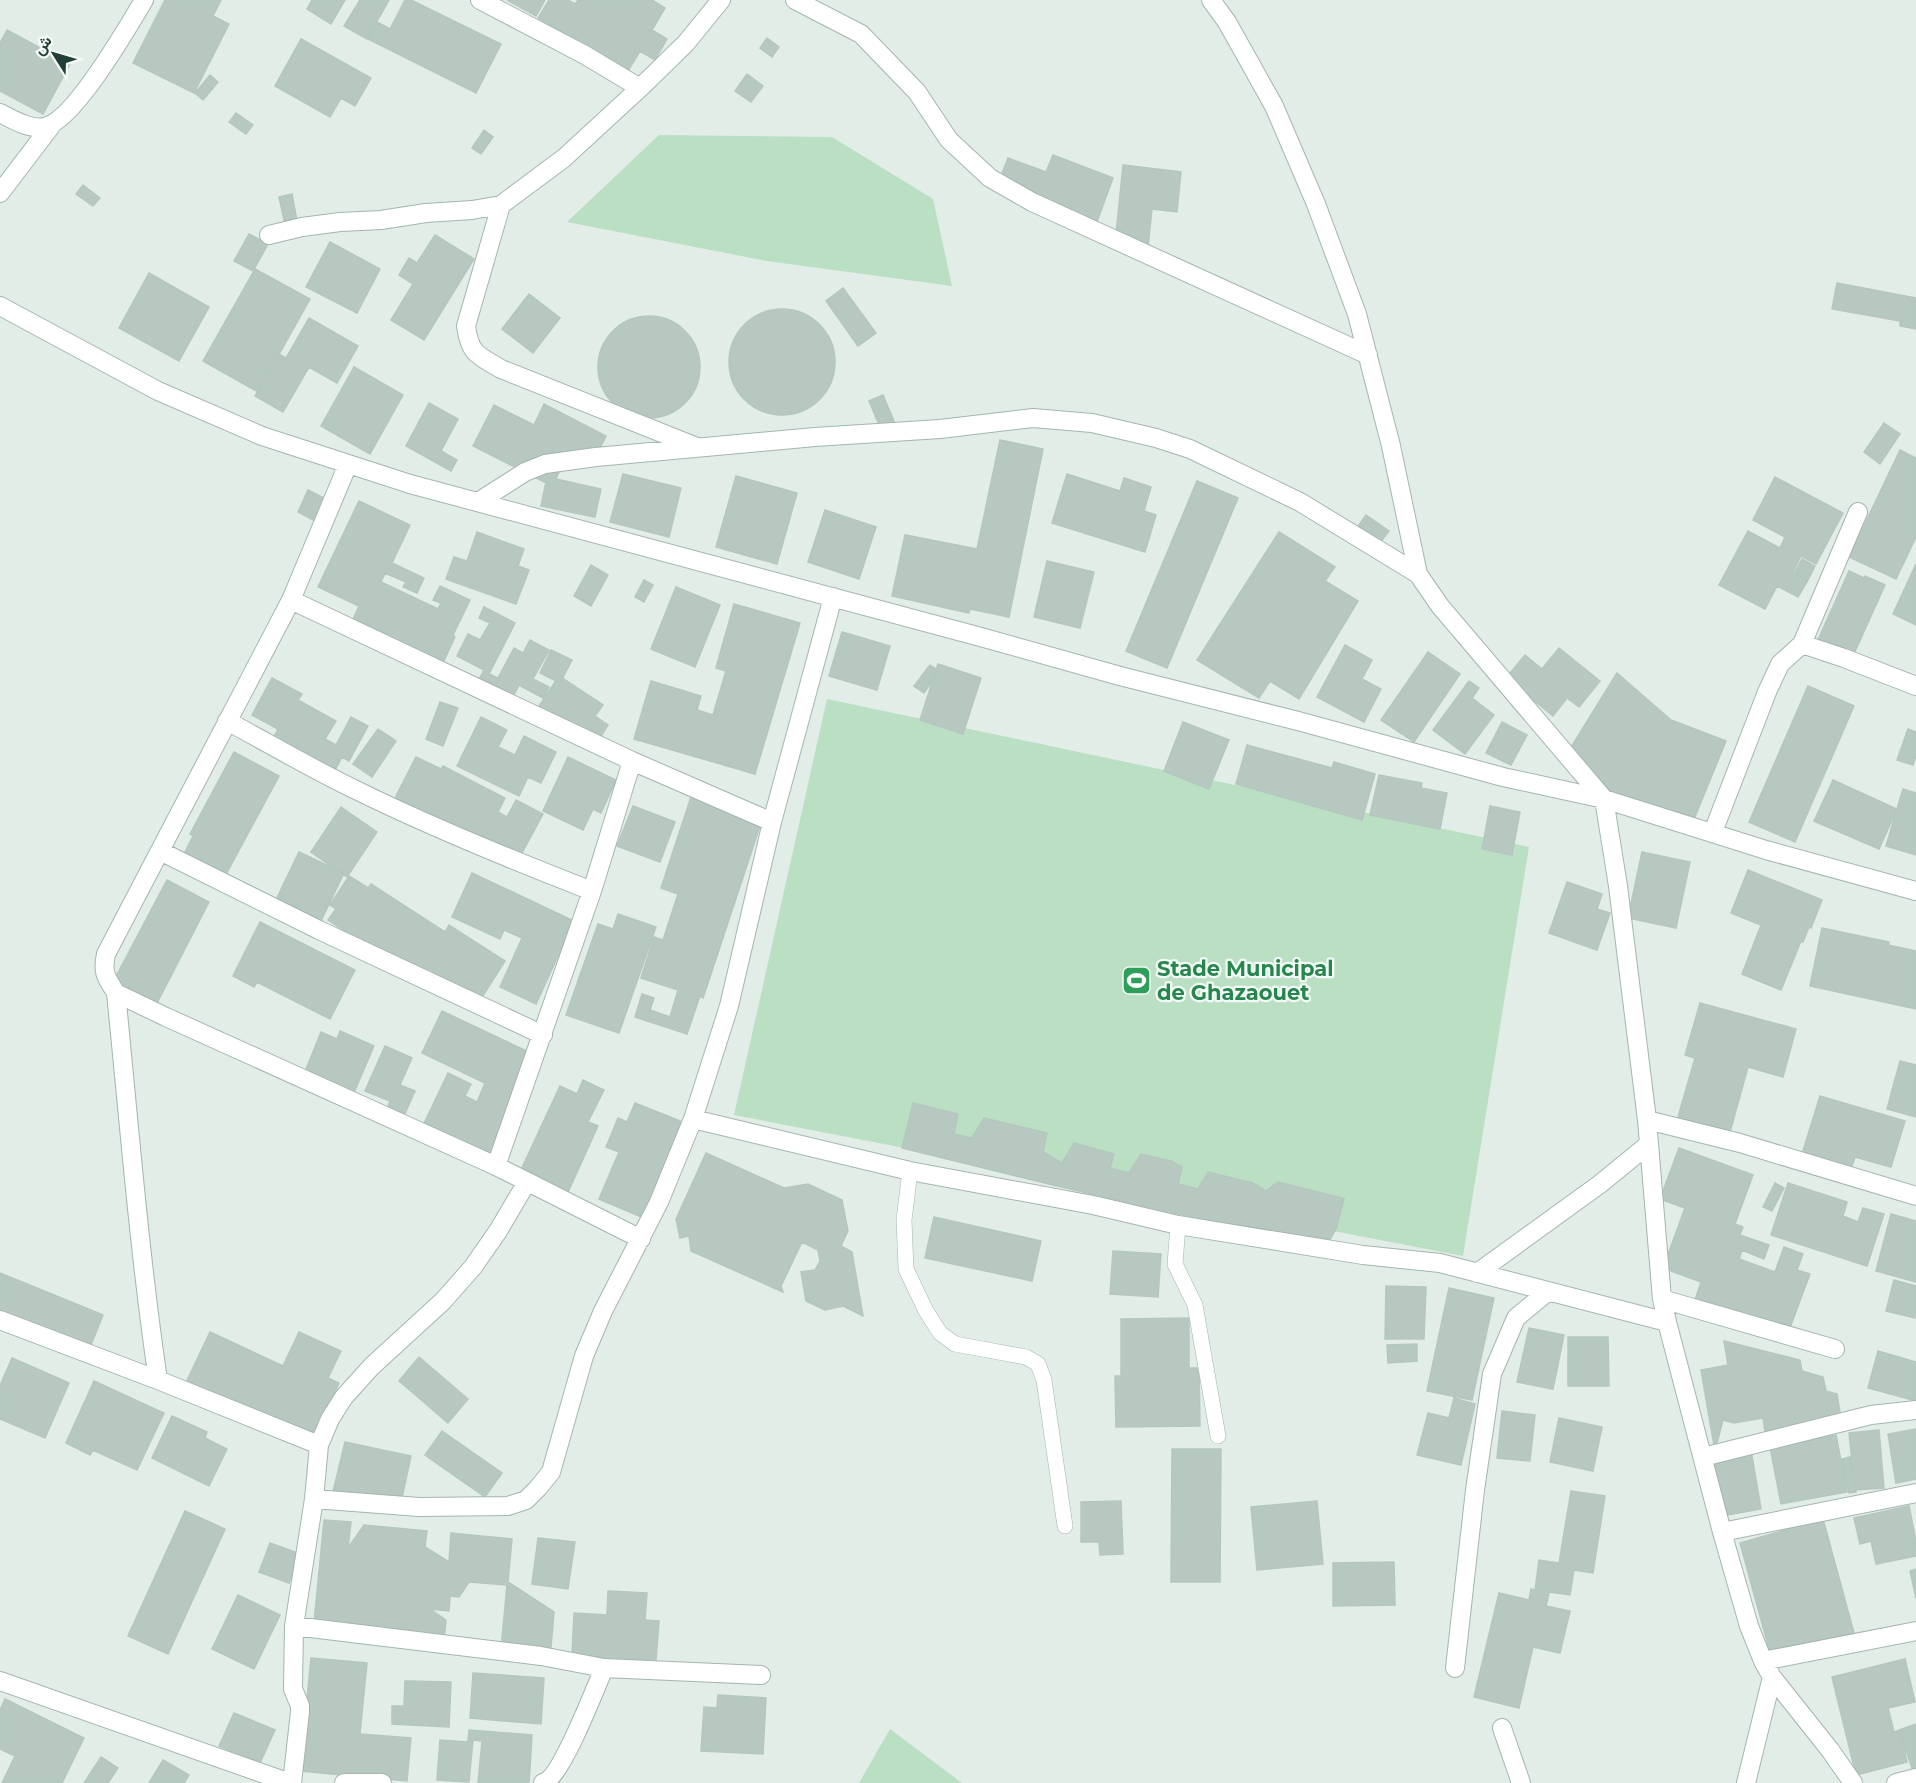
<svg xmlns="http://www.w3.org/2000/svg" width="1916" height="1783" font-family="Montserrat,Vazirmatn,sans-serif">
	<rect width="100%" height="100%" fill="#e2ede8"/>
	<!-- green -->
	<path fill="#badfc3" d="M659,135l173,2 101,62 19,87 -185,-25 -200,-39z
		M827,699l702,148 -66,409 -729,-141z
		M890,1729l72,54h-103z"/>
	<!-- building -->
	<path fill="#b7c8c1" stroke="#b4c7be" stroke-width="1.5" d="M165,0h56l-8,16 16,8 -35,69 -61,-30z
		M312,0h33l-14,24 -24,-15z
		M360,0h29l-22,39 -23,-13z
		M405,0h6l90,44 -25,49 -108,-54 9,-17 13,7z
		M507,0h38l-9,16z
		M549,0h19l7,4 3,-4h74l13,8 -13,22 15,9 -12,21 -15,-9 -12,20 -90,-53z
		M7,30l63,34 -27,50 -43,-23v-48z
		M767,38l12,9 -7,10 -12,-9z
		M301,39l70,39 -16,28 -14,-8 -11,19 -55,-31z
		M747,74l16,12 -12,16 -16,-11z
		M210,75l8,7 -15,18 -8,-7z
		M236,113l17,12 -7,9 -17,-12z
		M484,130l9,7 -12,17 -9,-6z
		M1053,155l60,23 -18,49 -99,-38 12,-31 38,14z
		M1123,165l58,7 -4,40 -25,-3 -4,38 -33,-3z
		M83,185l17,13 -7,8 -17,-12z
		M292,194l6,32 -12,3 -7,-32z
		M249,234l19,10 -15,27 -19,-10z
		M435,235l39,24 -50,81 -33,-20 22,-36 -14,-9 10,-17 8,5z
		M330,242l50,27 -23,44 -51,-26z
		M255,269l55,30 -52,93 -55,-31z
		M149,273l60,34 -30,54 -60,-33z
		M1837,283l79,15v31l-16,-3v-5l-68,-12z
		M843,288l33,45 -18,13 -32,-45z
		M529,294l31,24 -27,35 -31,-24z
		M729 362a53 53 0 1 1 106 0a53 53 0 1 1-106 0Z
		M598 367a51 51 0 1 1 102 0a51 51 0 1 1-102 0Z
		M309,318l49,28 -21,37 -28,-16 -26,45 -28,-16 24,-42 7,4z
		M354,367l49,28 -33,59 -49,-28z
		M883,395l11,26 -14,6 -11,-26z
		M429,403l29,16 -17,32 16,9 -6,11 -45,-25z
		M544,404l62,32 -12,25 -23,-12 -19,37 -79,-40 21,-41 40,20z
		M1884,423l16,11 -20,30 -16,-12z
		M1000,440l43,9 -34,168 -39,-8 -1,4 -77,-17 13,-61 72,14z
		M1900,450l16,8v79l-20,42 -47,-22z
		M623,474l58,14 -12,49 -59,-15z
		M1067,474l53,17 4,-13 27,9 -7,24 12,4 -11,37 -93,-29z
		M736,476l61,17 -20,71 -61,-17z
		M547,477l54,12 -6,28 -54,-11z
		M1775,477l68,36 -27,51 -15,-8 -8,16 15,8 -10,17 -21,-11 -12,23 -46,-24 29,-54 32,17 5,-11 -32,-17z
		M1197,481l41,17 -71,170 -41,-17z
		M308,490l18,9 -11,22 -17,-9z
		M359,501l51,24 -18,38 32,15 -7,15 -14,-6 3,-5 -21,-9 -4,9 57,27 3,-6 -8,-3 7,-14 30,14 -17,35 2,2 -13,28 -90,-43 7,-16 -41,-19z
		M825,510l51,17 -17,52 -51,-17z
		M1366,515l23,16 -13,17 -22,-16z
		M477,532l47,17 -6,17 11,4 -13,34 -70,-25 8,-22 13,4z
		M1279,532l56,35 -10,14 33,20 -59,98 -29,-18 -11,17 -62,-38z
		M1802,559l13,7 -7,14 -13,-8z
		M1047,561l47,11 -14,56 -46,-11z
		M1916,564v61l-23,-11z
		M591,565l17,10 -17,31 -17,-10z
		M1849,571l15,7 1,-2 20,9 -32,71 -35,-16z
		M644,580l9,5 -9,17 -9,-5z
		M676,587l44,18 -25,62 -44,-18z
		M734,604l66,19 -45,151 -121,-35 17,-58 50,15 -4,14 16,5 13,-44 -10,-3z
		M484,607l31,16 -26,51 9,4 16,-30 9,5 7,-13 19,10 -16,29 16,8 -6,11 -24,-13 -8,16 -34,-18 7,-13 -27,-14 11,-22 12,6 10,-17 -11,-5z
		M842,632l48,14 -13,44 -48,-14z
		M1345,645l27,15 -10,19 19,10 -17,33 -47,-25z
		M1559,648l41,33 -21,26 -12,-9 -14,18 -47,-38 19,-23 17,14z
		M551,650l21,10 -12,23 -20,-10z
		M1428,652l32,22 -46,68 -33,-22z
		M938,664l43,14 -18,56 -43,-14z
		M930,665l9,6 -15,22 -10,-7z
		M1617,673l54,47 55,21 -34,83 -65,-19 -59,-53z
		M559,676l44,29 -8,11 13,9 -11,18 -58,-37z
		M272,678l30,16 -4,6 38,21 -11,18 11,6 15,-28 17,9 -19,35 -7,-4 -10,19 -61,-34 7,-13 -26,-14z
		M1469,681l10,7 -7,10 22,17 -29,39 -32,-24z
		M1808,686l46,20 -59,136 -46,-20z
		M440,702l18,6 -15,38 -17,-7z
		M481,717l26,13 -9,17 17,8 9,-19 32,16 -15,31 -13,-6 -9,19 -62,-30z
		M1183,722l46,18 -20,49 -45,-18z
		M1502,722l25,13 -16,30 -25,-12z
		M378,729l18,12 -24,36 -19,-13z
		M1908,729l8,3v24l-3,9 -16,-5z
		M1247,745l85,23 2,-6 41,12 -13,46 -126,-36z
		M234,752l45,24 -56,104 -41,-22 11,-22 -3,-2z
		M416,757l25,12 2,-3 62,32 -7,14 9,5 9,-17 27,14 -27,50 -122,-64z
		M568,757l48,23 -15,33 -8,-4 -10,21 -40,-19z
		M1379,775l43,8 -1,5 26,5 -7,36 -70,-14z
		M1833,780l64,29 -18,40 -65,-28z
		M1903,789l13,4v62l-30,-9z
		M691,797l71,23 -59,178 -3,-2 -13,38 -52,-17 7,-23 12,4 -4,12 20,7 8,-27 -37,-12 13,-41 9,3 15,-46 -17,-6z
		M633,806l42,16 -15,40 -43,-16z
		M1490,806l30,6 -8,43 -30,-6z
		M341,807l36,25 -30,45 -36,-25z
		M299,852l45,21 -24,50 -45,-21z
		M1642,852l48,10 -14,66 -48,-10z
		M1748,870l74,30 -11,28 -2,-1 -6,15 -2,-1 -20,49 -39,-16 19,-49 -30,-12z
		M472,873l102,48 -38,83 -36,-17 22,-49 -18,-8 -4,9 -48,-22z
		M349,876l19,12 3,-4 74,48 4,-7 56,36 -26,41 -50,-33 -8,12 -93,-61 8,-11 -6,-4z
		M167,880l42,22 -54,105 -43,-23z
		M1567,882l35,12 -5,15 13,4 -13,37 -48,-17z
		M618,914l38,13 -37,106 -53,-18 32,-91 15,5z
		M260,922l95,48 -25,49 -73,-37 -3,5 -21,-11z
		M1822,928l67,14 -1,3 28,6v58l-106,-23z
		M1700,1003l96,26 -13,48 -35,-10 -18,65 -52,-15 17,-59 -10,-3z
		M442,1011l93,44 -40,108 -73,-35 26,-55 23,11 -6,12 12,6 8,-19 -63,-30z
		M340,1031l34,15 -21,49 -49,-21 17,-42 16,7z
		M385,1046l27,12 -12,27 15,6 -12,27 -17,-7 4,-10 -25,-10z
		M1900,1061l16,4v52l-29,-8z
		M583,1080l21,10 -16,32 10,4 -30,66 -47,-22 39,-84 17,8z
		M1820,1096l85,25 -14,46 -36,-10 -4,12 -49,-15z
		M635,1103l50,20 -39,96 -47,-20 20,-47 -13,-5 12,-29 9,4z
		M913,1103l45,11 -4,20 18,4 12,-20 63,15 -4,19 19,11 12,-20 40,11 -4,14 19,5 12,-19 30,7 11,6 -4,17 20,5 10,-17 45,11 13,8 12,-9 64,16 2,1 -8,30 -11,19 -272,-63 -151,-37z
		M1679,1148l74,27 -18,49 8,3 -3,8 29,10 -5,14 -22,-9 -3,9 36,13 9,-25 19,7 -6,16 13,4 -22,59 -93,-33 6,-18 -38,-14 22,-60 -25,-9z
		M706,1153l78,35 24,-4 34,16 6,31 -7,15 11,6 11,64 -20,-10 -18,4 -19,-9 -5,-29 14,-2 5,-9 -2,-11 -16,-8 -21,44 2,6 -92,-41 -2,-15 -9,2 -4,-19z
		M1775,1183l9,5 -12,23 -9,-4z
		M1788,1183l59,19 -4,14 15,6 5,-14 21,6 -17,52 -96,-31z
		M1891,1214l25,7v61l-40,-11z
		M934,1217l107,24 -9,40 -107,-23z
		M1113,1251l48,3 -3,43 -48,-3z
		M0,1273l103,42 -16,40 -87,-33z
		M1894,1280l22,6 -1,32 -29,-7z
		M1386,1286l40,1 -2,52h-39z
		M1449,1288l45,10 -22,102 -45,-9z
		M1189,1318v50h10l1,58 -84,1 -1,-51h6v-57z
		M1529,1328l35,7 -11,54 -36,-7z
		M210,1332l73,34 16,-34 42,19 -13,27 11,5 -30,65 -126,-59z
		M1568,1337h40l1,49h-41z
		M1724,1341l76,19 2,11 21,6 3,14 11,3 4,24 -76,13 -2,-13 -29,5 -11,-3 -8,31 -14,-81 27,-5z
		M1417,1344v17l-29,2 -1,-18z
		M1878,1351l38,11v39l-48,-13z
		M419,1357l49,42 -20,24 -49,-42z
		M12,1358l57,25 -24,55 -45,-19v-33z
		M94,1381l70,32 -27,57 -44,-20 -3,5 -24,-12z
		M1454,1398l21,6 -14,61 -44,-10 11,-42 21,5z
		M1502,1411l33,4 -5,46 -33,-3z
		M172,1416l35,16 -2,6 22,11 -18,37 -57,-28z
		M1559,1418l43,9 -9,44 -43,-9z
		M1916,1429v50l-20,4 -8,-49z
		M1879,1430l5,58 -29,2 -6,-57z
		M442,1431l60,42 -17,24 -60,-42z
		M1836,1435l11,57 -66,12 -11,-57z
		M345,1442l66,14 -11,51 -67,-15z
		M1172,1449h49l-1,133h-49z
		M1751,1450l10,59 -39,7 -10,-58z
		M1850,1457l6,35 -7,1 -7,-34z
		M1571,1491l34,5 -12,77 -19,-3 -4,25 -35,-5 4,-30 20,3z
		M1121,1501l2,53 -23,1 -1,-13h-18v-40z
		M1317,1501l6,63 -66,6 -6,-63z
		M1909,1506l7,35v15l-40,8 -5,-23 -11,3 -6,-26z
		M185,1511l40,18 -57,125 -40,-18z
		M1823,1519l31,114 -83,23 -31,-113z
		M324,1520l27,2 -3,26 16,-23 63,6 -2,16 24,15 2,-29 61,6 -4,43 46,30 -3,35 -5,7 -45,-5 6,-64 -38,-3 -10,15 -9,-1 -1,15 -19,-2 16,11 -2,21 -64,-6 2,-13 -11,16 -58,-5z
		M538,1538l37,4 -7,47 -36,-5z
		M270,1543l30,11 -11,29 -30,-11z
		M1394,1562l1,43 -62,1v-43z
		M1916,1569v29l-6,-27z
		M1531,1589l18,4 -3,13 24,5 -10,42 -27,-6 -14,61 -45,-11 25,-104 30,7z
		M608,1591l39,2 -2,27 14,1 -3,39 -84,-4 2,-43 33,2z
		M238,1595l42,20 -26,54 -42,-20z
		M311,1658l56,5 -7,71 51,4 -4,43 -107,-10z
		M1905,1659l10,43 -27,6 6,24 6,-2 7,32 -51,13 -24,-98z
		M473,1673l71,5 -3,46 -71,-6z
		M405,1681l46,1 -2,45 -57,-3v-18h12z
		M718,1695l48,3 -3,56 -62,-3 3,-44 13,1z
		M5,1699l79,39 -22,45h-60l13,-27 -15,-7v-39z
		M234,1713l41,17 -15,33 -41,-17z
		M1916,1724v47h-3l-14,-41z
		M469,1730l63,5 -3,48h-51l4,-42 -9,-1 -4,42 -32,-2 3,-40 28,2z
		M101,1757l17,11 -10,15h-24z
		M163,1760l26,15 -5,8h-35z"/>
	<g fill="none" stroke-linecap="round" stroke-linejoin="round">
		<defs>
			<path id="lane" d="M910,1171l-6,49 2,49 20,42 14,22 15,11 71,13 12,7 6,16 21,146
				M1178,1225l-3,39 20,41 23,131"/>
			<path id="street" d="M480,0l105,55 55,33
				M795,0l66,34 56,58 32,48 41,38 42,24 336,153
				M1211,0l16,22 47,84 42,98 41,110 34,132 27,128 22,32 164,193 14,87 29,234 15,179 5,23 55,210 27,94 14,35 9,16 58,73 23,33
				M0,113c12,6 30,17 44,14 29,-5 84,-100 100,-127
				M0,193l51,-67
				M501,205l-35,121c4,29 12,29 35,43l196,78
				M269,235l33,-8 38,-5 41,-2 45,-7 46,-3 29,-5 63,-47 76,-70 46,-45 35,-43
				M0,306l158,85 104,45 148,48 567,152 143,40 178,45 205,56 101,22 162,51 150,41
				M478,502l47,-30 20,-8 51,-7 219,-20 125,-8 93,-11 59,5 64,15 34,11 110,53 118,72
				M291,600l341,161 140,61
				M1802,644l56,-132
				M227,721c43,23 85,48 129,69 77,38 156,70 236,101
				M1713,832l54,-140 13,-28 22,-20 42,14 72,28
				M160,851l159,79 224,105
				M116,993l50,24 330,149 145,73
				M693,1119l217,52 183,34 85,20 185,30 77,8 227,59
				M1647,1120l93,23 176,53
				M496,1166l96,-275 40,-130
				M1477,1273l123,-89 49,-40
				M1662,1299l173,50
				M0,1320l158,60 161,65
				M158,1380c-19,-129 -29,-258 -42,-387 -10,-16 -14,-20 -10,-39l185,-354 57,-136
				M1703,1457l168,-42 45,-5
				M314,1499l105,8 89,-1 18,-6 12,-12 13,-16 33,-116 19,-45 56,-109 34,-83 36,-113 43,-184 61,-225
				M1722,1532l194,-39
				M294,1626l247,30 63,12 157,7
				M1763,1661l153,-30
				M1455,1668l20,-178 17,-116 24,-56 31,-26
				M0,1681l290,102
				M1502,1728l19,55
				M292,1783l8,-71v-6l-7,-17 1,-63 20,-127 5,-54 11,-26 14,-22 28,-31 71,-65 30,-34 25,-36 29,-49
				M344,1783h38
				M543,1783c18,-5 52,-94 61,-115
				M1746,1783l26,-106
				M1896,1783l20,-5"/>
		</defs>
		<!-- lane casing -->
		<use href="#lane" stroke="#a4b5af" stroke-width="16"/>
		<!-- street casing -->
		<use href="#street" stroke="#a4b5af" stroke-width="20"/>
		<!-- lane -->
		<use href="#lane" stroke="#fff" stroke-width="15"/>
		<!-- street -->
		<use href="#street" stroke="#fff" stroke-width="18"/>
	</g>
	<!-- icons -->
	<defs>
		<symbol id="stadium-square" viewBox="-11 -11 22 22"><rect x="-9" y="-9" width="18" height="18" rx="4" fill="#2e9e5b" stroke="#f3f9f6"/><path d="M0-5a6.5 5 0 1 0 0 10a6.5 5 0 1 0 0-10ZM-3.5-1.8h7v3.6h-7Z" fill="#fff"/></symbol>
	</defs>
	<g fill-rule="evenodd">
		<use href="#stadium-square" x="1120" y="964" width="33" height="33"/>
	</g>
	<g text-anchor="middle" stroke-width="4.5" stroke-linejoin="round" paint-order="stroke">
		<!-- leisure labels -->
		<g font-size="21" font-weight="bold" fill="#27864d" stroke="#f3f9f6" text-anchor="start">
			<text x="1157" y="976">Stade Municipal<tspan x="1157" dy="24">de Ghazaouet</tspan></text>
		</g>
	</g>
	<!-- north arrow -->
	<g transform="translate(54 54) rotate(307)" stroke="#f3f9f6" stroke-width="4.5" paint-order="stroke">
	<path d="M0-4.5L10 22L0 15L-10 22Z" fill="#213f36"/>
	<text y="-9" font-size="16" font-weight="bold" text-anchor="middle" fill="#213f36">ش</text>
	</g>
</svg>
